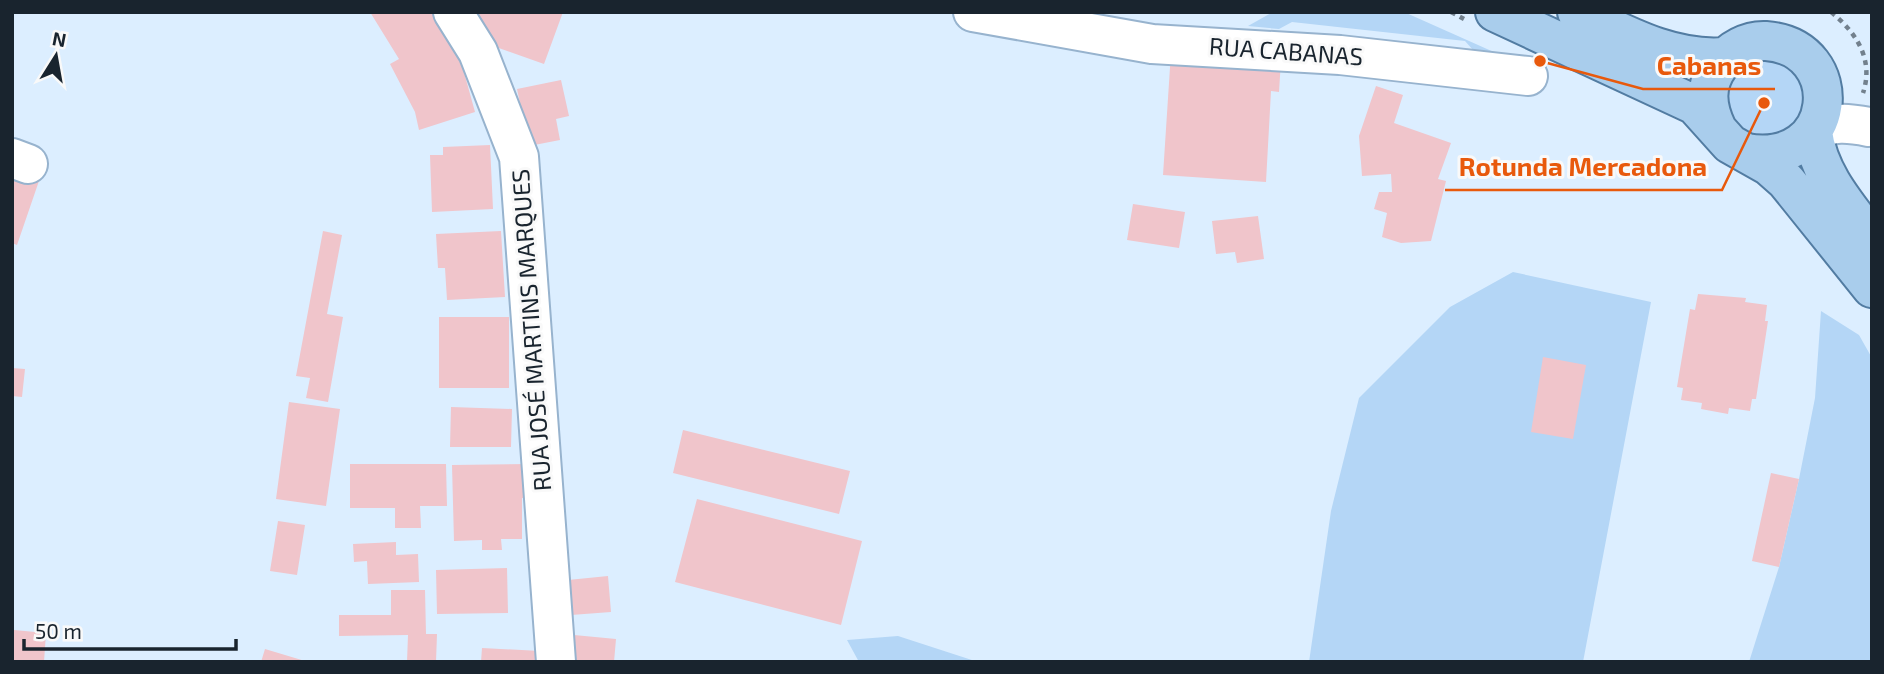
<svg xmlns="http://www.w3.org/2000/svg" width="1884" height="674" font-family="'Exo 2',sans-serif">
	<rect width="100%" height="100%" fill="#dceeff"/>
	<!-- green -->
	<path fill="#b4d6f6" d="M1273,12h131l92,41 -23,-3 -8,-9 -173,-19 -13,7 -31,-3z
		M1725 99a39 39 0 1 1 78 0a39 39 0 1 1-78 0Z
		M1513,272l138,30 -68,360h-274l22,-151 28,-113 91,-91z
		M1821,311l38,24 13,23v304h-123l30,-95 20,-88 16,-81z
		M898,636l80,26h-119l-12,-22z"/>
	<!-- building -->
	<path fill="#f0c5cb" d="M370,12h69l15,24 21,76 -56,18 -4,-18 -25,-48 9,-5z
		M471,12h92l-19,52 -48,-17z
		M1171,52l110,8 -2,32 -8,-1 -5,91 -103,-7z
		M561,80l8,36 -13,3 4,21 -31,6 -12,-57z
		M1376,86l27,9 -9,28 57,20 -13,36 8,2 -15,60 -30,2 -19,-6 5,-24 -13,-4 5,-17h13l-1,-18 -29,2 -3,-40z
		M490,145l3,64 -61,3 -2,-57h13v-8z
		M12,168l28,10 -23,67 -5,-2z
		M1133,204l52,8 -6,36 -52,-8z
		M1258,216l6,43 -27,4 -2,-11 -19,2 -4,-33z
		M323,231l19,4 -15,79 16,3 -15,85 -22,-4 4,-20 -14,-2z
		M501,231l4,66 -58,3 -2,-32h-7l-2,-34z
		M1698,294l48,4 -1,4 22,3 -2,16h3l-12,78h-4l-2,12 -21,-3 -1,6 -27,-5 1,-6 -21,-3 2,-12 -6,-1 13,-78 5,1z
		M439,317h70v71h-70z
		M1543,357l43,8 -13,74 -42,-7z
		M12,368l13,1 -3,28 -10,-1z
		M289,402l51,7 -14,97 -50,-7z
		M451,407l61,2 -1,38h-61z
		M683,430l167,41 -11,43 -166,-41z
		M350,464h96l1,42h-27l1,22h-26v-20h-45z
		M531,464l1,34h-10v41h-21l1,11h-20v-10l-28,1 -2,-76z
		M1771,473l28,6 -20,88 -27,-6z
		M697,499l165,42 -21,84 -166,-43z
		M278,521l27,4 -8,50 -27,-4z
		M396,542v13l22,-1 1,28 -51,2 -1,-23 -13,1 -1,-18z
		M507,568l1,45 -71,1 -1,-44z
		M608,576l3,36 -40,3 -3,-35z
		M391,590h34l1,44h11l-1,28h-29l1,-27 -69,1v-21h52z
		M14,630l32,3 -2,29h-32z
		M574,635l42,4 -2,23h-42z
		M482,648l58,3v11h-59z
		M265,649l40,12 -1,1h-43z"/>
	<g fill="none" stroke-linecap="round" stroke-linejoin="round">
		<defs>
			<path id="minor" d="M453,12l25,40 41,105 37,505
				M973,12l179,32 188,11 188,21
				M1813,132c19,-11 35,-9 56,-5
				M12,158l16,6"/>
			<path id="major" d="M1495,12l200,93 35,39 39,22 17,15 86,107
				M1577,12c47,22 94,49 147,45
				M1717,129c-11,-23 -13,-44 3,-65 10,-14 28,-24 46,-23 83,6 74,128 -20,112
				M1813,132c5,42 34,74 59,107"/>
		</defs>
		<!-- minor casing -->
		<use href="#minor" stroke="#97b3ce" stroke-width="42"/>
		<!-- major casing -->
		<use href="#major" stroke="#527ca2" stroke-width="42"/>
		<!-- path -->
		<path stroke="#72808d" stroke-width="4.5" stroke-dasharray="5 5" stroke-linecap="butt" d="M1451,12l13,7
			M1831,12c26,21 43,48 32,81"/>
		<!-- minor -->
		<use href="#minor" stroke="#fff" stroke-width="38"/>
		<!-- major -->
		<use href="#major" stroke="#a9cdec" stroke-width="38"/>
	</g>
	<g text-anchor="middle" stroke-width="6" stroke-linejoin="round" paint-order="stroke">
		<!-- street labels -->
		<g font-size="24" fill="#19242e" stroke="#f9f9f9">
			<text transform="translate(1286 52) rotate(4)" y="8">RUA CABANAS</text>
			<text transform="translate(532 330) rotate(-94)" y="8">RUA JOSÉ MARTINS MARQUES</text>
		</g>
	</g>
	<!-- callouts -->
	<path fill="none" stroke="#e8590c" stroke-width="2.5" d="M1540 61L1643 89H1775M1764 103L1722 190H1445"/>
	<g fill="#e8590c" stroke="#f9f9f9" stroke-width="2.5">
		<circle cx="1540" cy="61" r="7"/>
		<circle cx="1764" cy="103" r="7"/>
	</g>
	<g font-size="26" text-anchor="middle" font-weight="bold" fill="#e8590c" stroke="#f9f9f9" stroke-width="6" stroke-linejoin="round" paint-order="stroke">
		<text x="1709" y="75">Cabanas</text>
		<text x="1583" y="176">Rotunda Mercadona</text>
	</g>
	<!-- border -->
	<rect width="1884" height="674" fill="none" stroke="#19242e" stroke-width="28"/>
	<!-- north arrow -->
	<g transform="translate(56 56) rotate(11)" stroke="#f9f9f9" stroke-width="5" paint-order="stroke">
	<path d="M0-5L12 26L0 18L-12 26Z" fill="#19242e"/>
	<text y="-10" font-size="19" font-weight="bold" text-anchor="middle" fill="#19242e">N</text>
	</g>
	<!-- scale -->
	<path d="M24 639v10h212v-10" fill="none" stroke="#19242e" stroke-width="3.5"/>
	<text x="35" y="639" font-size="21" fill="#19242e" stroke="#f9f9f9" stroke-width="5" paint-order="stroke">50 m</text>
</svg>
